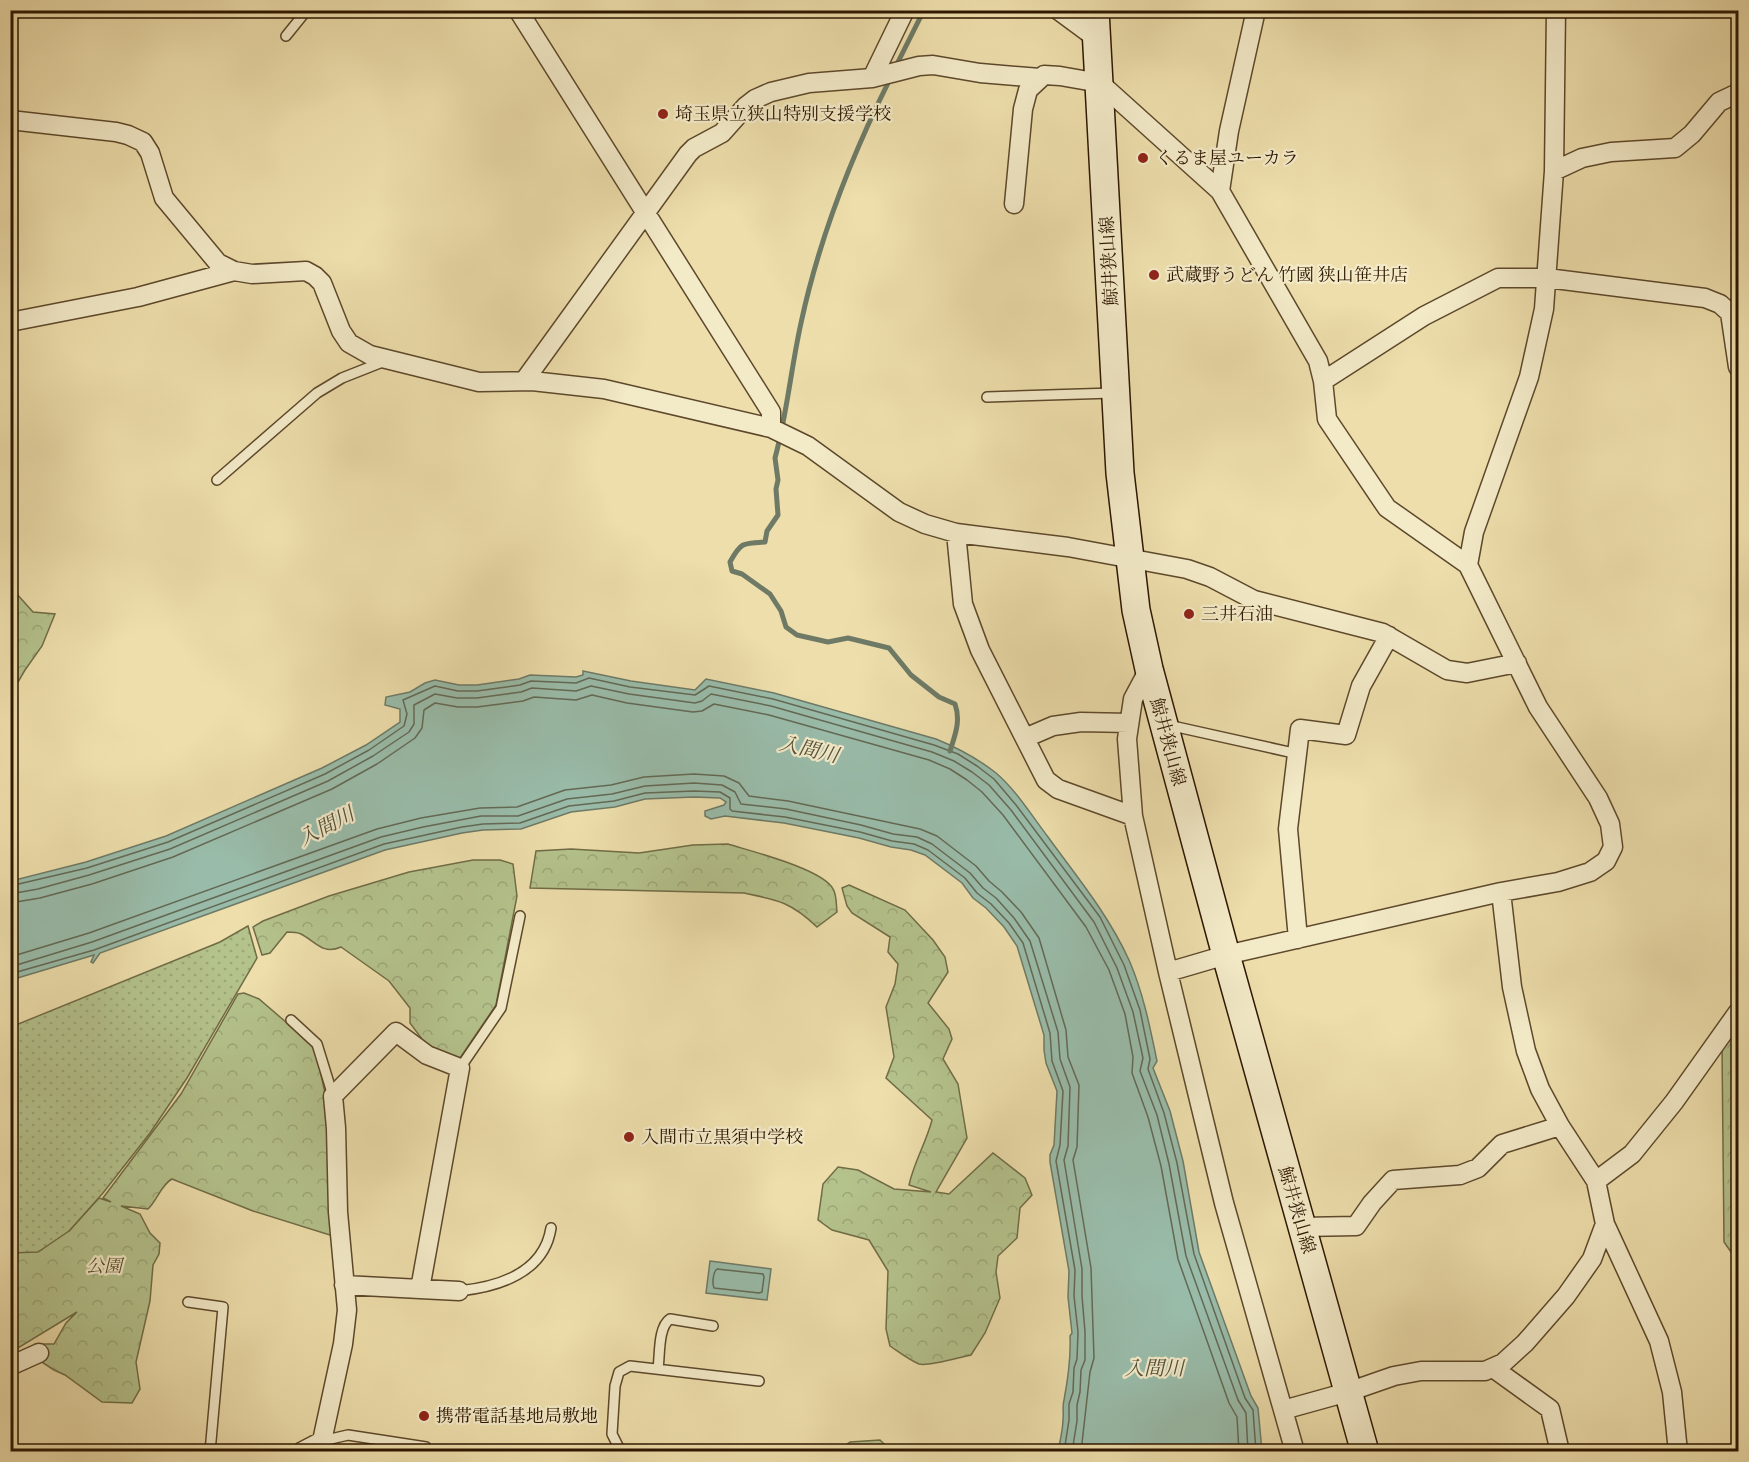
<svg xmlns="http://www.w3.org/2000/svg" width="1749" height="1462" font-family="'Gentium Book Plus','Noto Serif JP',serif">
	<defs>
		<pattern id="forest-crowns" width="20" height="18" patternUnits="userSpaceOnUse" patternTransform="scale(1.5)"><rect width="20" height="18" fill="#b4c28c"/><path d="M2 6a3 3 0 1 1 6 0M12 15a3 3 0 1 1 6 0" fill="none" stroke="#9ba677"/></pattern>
		<pattern id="park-dots" width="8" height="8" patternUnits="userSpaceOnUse" patternTransform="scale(1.5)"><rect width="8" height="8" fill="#b4c28c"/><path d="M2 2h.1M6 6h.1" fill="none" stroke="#9ba677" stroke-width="1.8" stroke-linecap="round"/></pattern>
	</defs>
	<rect width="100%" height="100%" fill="#eddeab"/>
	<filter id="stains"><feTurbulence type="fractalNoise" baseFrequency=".00333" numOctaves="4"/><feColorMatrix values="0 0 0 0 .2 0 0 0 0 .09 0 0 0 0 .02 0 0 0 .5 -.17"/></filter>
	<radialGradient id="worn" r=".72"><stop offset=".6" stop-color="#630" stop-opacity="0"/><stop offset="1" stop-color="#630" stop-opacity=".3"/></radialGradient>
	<!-- forest -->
	<path fill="url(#forest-crowns)" stroke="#706c46" stroke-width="1.5" d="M11,589l5,4 17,19 22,2 -13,32 -17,24 -14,24z
		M728,844c22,7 95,25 105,45 4,6 3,16 4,23l-20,15c-26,-25 -39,-27 -73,-34l-214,-5 6,-37 35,-2 68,4 54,-8z
		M473,860h27l13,4 4,32 -21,109 -38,56 -28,-11 -20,-27v-15l-21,-27 -48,-34c-18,8 -25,-5 -40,-13 -4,-2 -9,-2 -14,-2l-17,21 -8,2 -9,-28 10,-6 66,-25 80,-24z
		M849,885l56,25 28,30 12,17 3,15 -20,31 21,26 3,10 -9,20 15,25 9,54 -31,54 13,2 44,-41 32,25 7,17 -12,13 -3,30 -19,18 -2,16 4,26 -15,35 -14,22c-11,2 -43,12 -52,9 -10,-4 -20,-12 -29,-18l-4,-17 2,-58 -19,-31 -37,-10 -14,-10 5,-36 15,-17 20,3 36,19 37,3 -22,-7c5,-23 17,-42 23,-65l-46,-42 8,-21 -8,-50 9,-23 3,-20 -10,-12 2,-15 -38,-24 -5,-7 -5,-18z
		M244,993l15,6 56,48 10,46 8,143 -80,-25 -81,-32c-11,6 -14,20 -24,30l-27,-3 19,8 10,19 10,10 -1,11 -6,11 -3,36 -14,61 4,27 -8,14 -30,-1 -37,-27 -11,-5 -26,-17 7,-9h19l12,-21 11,-11 -59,36 -7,-2 -1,-95 59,-20 30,-33 12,4 -8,-4 78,-104 57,-100z
		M1738,1029v233l-14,-20 -2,-195z
		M880,1440l11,11h-53l12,-9z"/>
	<!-- park -->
	<path fill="url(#park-dots)" stroke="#706c46" stroke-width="1.5" d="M248,926l9,32 -70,120 -37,55 -47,60 -34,38 -31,21 -27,1v-226l209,-85z"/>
	<!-- water -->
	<path fill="#99bcaa" stroke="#6e7a66" stroke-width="1.5" d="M583,671l48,10 64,9 11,-11 68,14 162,46c22,9 41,19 60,34 20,17 36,43 52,64 29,40 60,77 81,123 14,32 21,67 28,101l-4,7 17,43 13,50 16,91 52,144 7,12 4,43h-204c2,-10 5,-21 5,-32 1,-6 -1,-12 1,-19 4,-21 7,-42 6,-64l2,-3 -4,-36 1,-26 -19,-109v-7l4,-10 3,-54 -11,-28 -2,-13v-15l-27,-89 -13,-19 -18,-19 -13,-10 -11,-15 -37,-28 -14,-5 -20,-3 -32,-9 -75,-15 -59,-7 -14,3 -6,-3v-5l19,-6 2,-3 -6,-4 -26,-1 -49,2 -30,8 -44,5 -50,17 -38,1 -21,3 -77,17 -285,103 -7,10 -2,-1 3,-7 -83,25v-99l75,-19 80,-26 156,-68 44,-23 34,-23v-13l-15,-4 1,-8 24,-5 15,-9 10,-3 24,5h18l42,-6 11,-4 46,2 7,-2z
		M710,1261l61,8 -4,31 -61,-7z"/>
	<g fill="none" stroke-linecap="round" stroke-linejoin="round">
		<!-- shore -->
		<path stroke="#636955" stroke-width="1.5" d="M10,886l77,-18 81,-26 157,-68 44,-24 35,-24 3,-12 -4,-14 32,-14 23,5h19l43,-6 11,-4 45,2 13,-5 41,9 65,8 14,-9 64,13 161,46 24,9 19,12 17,13 22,26 84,112 24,48 16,45 10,49 -2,10 16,44 13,50 17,91 51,144 8,12 3,42
			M10,894l28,-5 51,-14 81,-26 158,-68 45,-25 36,-24 5,-8v-19l21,-11 22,4h20l44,-6 11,-4 44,3 15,-5 38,8 66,9 7,-2 9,-7 60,12 161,46 22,9 18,11 17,13 22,25 83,112 23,46 16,44 10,46 -3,13 17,44 12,49 17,92 52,144 8,13 2,39
			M10,903l30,-5 52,-14 81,-27 159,-68 45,-25 38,-26 7,-10 2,-18 11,-7 23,4h19l46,-6 11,-4 42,3 16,-5 35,8 66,9 9,-1 12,-7 55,11 160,45 21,9 17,11 15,12 21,23 83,112 23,43 16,44 8,43 -1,16 16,44 13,49 17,93 51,144 8,14 2,35
			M10,957l79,-24 288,-104 44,-11 59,-10 37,-1 48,-17 46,-5 33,-8 50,-3 30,2 15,7 10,13 39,5 132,28 17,7 39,30 13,15 13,11 19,20 18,26 27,92 2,27 11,28 -2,62 -4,13 18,108 3,90 -4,14 -9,80
			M10,967l82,-25 289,-105 42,-10 58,-11h37l49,-17 45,-5 33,-8 49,-3 28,2 13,7 6,12 45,5 75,16 32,9 24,3 15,7 38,29 13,15 13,10 18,20 16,23 28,91 2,27 10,28 -2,59 -4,14 18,109v27l3,36v28l-4,10 -1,22 -3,13v16l-5,31
			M10,974l84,-24 290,-106 78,-17 21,-3 37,-1 49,-17 45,-5 31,-8 49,-2 26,1 10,6v11l2,2 53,6 75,15 32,9 22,3 14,6 37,28 12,15 14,11 18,19 14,20 27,90 2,28 11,30 -3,54 -4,16 19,109 -1,26 4,36 -1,27 -3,9 -1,24 -4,12v16l-5,32
			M717,1269l46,5 1,3 -2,15 -3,1 -45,-5c-2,-5 -1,-16 3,-19z"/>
		<!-- stream -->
		<path stroke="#6e7a66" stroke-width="5" d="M895,68l29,-58
			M890,79c-39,78 -71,160 -89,244 -10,45 -14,91 -26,135l3,22 -2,9 2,26 -11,16 -2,11c-22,1 -24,0 -35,20l2,9 10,3 28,20 11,17 5,16 11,8 31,7 20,-4 41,10 22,27 28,22 16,7c6,17 0,31 -5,47"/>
		<defs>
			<path id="lane" d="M286,36l21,-26
				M987,397l126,-4
				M217,480l100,-87 25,-15 43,-17
				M1168,725l130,29
				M291,1020l26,24 16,52
				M460,1068l41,-60 19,-92
				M459,1291c39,-4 85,-18 92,-63
				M188,1302l35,5 -13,145
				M658,1369c2,-14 0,-42 12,-50l43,7
				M322,1441l26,-6 78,12
				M621,1452l-9,-18 3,-48 4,-14 11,-6 129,15"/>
			<path id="street" d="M518,10l253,402v16
				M1058,10l38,28
				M1556,10l-2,161 -10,138 -15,68 -55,155 -6,33 70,142 60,91 12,26 3,23 -7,14 -16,11 -32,10 -57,10 11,95 14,64 14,38 20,37 36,55 9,43 54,117 13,51 6,60
				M872,78l33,-68
				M10,120l106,12 12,3 15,7 7,11 14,45 54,65 16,8 18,3 54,-3 9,5 7,7 19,48 8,12 21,12 109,27 53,-1 72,8 167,39 37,18 91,66 26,12 31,9 112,14 119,22 23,8 44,23 129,33 64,37 20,3 50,-10
				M1554,171l28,-13 29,-6 64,-4 17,-14 27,-32 19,-9
				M1220,191l9,-60 27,-121
				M1014,204l9,-95 5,-19 16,-15 16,1 40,7 120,108 98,170 5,20 4,38 60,89 81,57
				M10,322l128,-25 96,-26
				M524,381l164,-227 6,-6 28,-15 24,-27 9,-7 16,-7 38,-9 63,-5 47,-12 14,-1 47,8 60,5
				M1323,381l101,-65 74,-38h49l158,20 15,6 10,9 8,54
				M956,533l7,71 17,46 66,130 12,9 75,27
				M1149,669l-16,30 -6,40 6,77 35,156 56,231 71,249
				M1025,738l28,-12 28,-4 48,1
				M1298,939l-10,-110 12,-100 46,6 15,-49 28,-50
				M1168,972l58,-17 275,-63
				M1596,1181l36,-27 42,-52 64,-90
				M1301,1227l55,-1 16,-23 21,-23 67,-5 18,-7 24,-24 58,-18
				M420,1289l39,2
				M10,1366l29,-13
				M1493,1368l57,41 10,43
				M1283,1410l65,-18 46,-16 27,-5h64l18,-8 22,-20 41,-47 26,-37 13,-35
				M301,1452l21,-11
				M324,1452l-2,-11 21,-97 4,-34 -9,-98 -2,-84 -3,-32 63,-64 31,23 33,13 -40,221 -76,-4
				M1738,1452v-1"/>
			<path id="secondary" d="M1095,10l25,463 16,137 13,59 77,286 139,497"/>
		</defs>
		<!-- lane casing -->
		<use href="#lane" stroke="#5d482b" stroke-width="12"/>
		<!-- street casing -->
		<use href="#street" stroke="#5d482b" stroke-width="21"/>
		<!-- secondary casing -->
		<use href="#secondary" stroke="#2d1600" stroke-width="30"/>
		<!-- lane -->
		<use href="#lane" stroke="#f3eac8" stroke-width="9"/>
		<!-- street -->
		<use href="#street" stroke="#f3eac8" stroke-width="18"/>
		<!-- secondary -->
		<use href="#secondary" stroke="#f3eac8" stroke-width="27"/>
	</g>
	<!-- markers -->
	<g fill="#8f2418" stroke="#f3eac8" stroke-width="2">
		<circle cx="663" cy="114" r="6"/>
		<circle cx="1143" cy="158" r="6"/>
		<circle cx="1154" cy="275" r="6"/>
		<circle cx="1189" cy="614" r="6"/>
		<circle cx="629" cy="1137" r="6"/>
		<circle cx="424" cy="1416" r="6"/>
	</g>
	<g text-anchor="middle" stroke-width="4.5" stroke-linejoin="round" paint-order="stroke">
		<!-- poi labels -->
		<g font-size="18" fill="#2d1600" stroke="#f3eac8" text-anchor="start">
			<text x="675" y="120">埼玉県立狭山特別支援学校</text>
			<text x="1155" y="164">くるま屋ユーカラ</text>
			<text x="1166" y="281">武蔵野うどん 竹國 狭山笹井店</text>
			<text x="1201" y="620">三井石油</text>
			<text x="641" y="1143">入間市立黒須中学校</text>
			<text x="436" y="1422">携帯電話基地局敷地</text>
		</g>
		<!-- street labels -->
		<g font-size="18" fill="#2d1600" stroke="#f3eac8">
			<text transform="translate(1109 261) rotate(-93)" y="6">鯨井狭山線</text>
			<text transform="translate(1168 742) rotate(75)" y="6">鯨井狭山線</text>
			<text transform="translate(1297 1210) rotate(74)" y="6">鯨井狭山線</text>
		</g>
		<!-- park labels -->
		<g font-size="18" font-style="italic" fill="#564a2a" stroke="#f3eac8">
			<text x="104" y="1272">公園</text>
		</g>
		<!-- water labels -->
		<g font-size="20" font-style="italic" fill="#53503c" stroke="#f3eac8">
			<text transform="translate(809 749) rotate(13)" y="7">入間川</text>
			<text transform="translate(326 826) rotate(-28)" y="7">入間川</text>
			<text x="1154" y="1375">入間川</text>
		</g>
	</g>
	<!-- margin -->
	<rect width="1749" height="1462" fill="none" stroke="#eddeab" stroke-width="36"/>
	<rect x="12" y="12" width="1725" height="1438" fill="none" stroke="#2d1600" stroke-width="3"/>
	<rect x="18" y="18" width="1713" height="1426" fill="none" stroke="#2d1600" stroke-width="1.5"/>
	<rect width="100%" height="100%" filter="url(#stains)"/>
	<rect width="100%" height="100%" fill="url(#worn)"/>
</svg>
